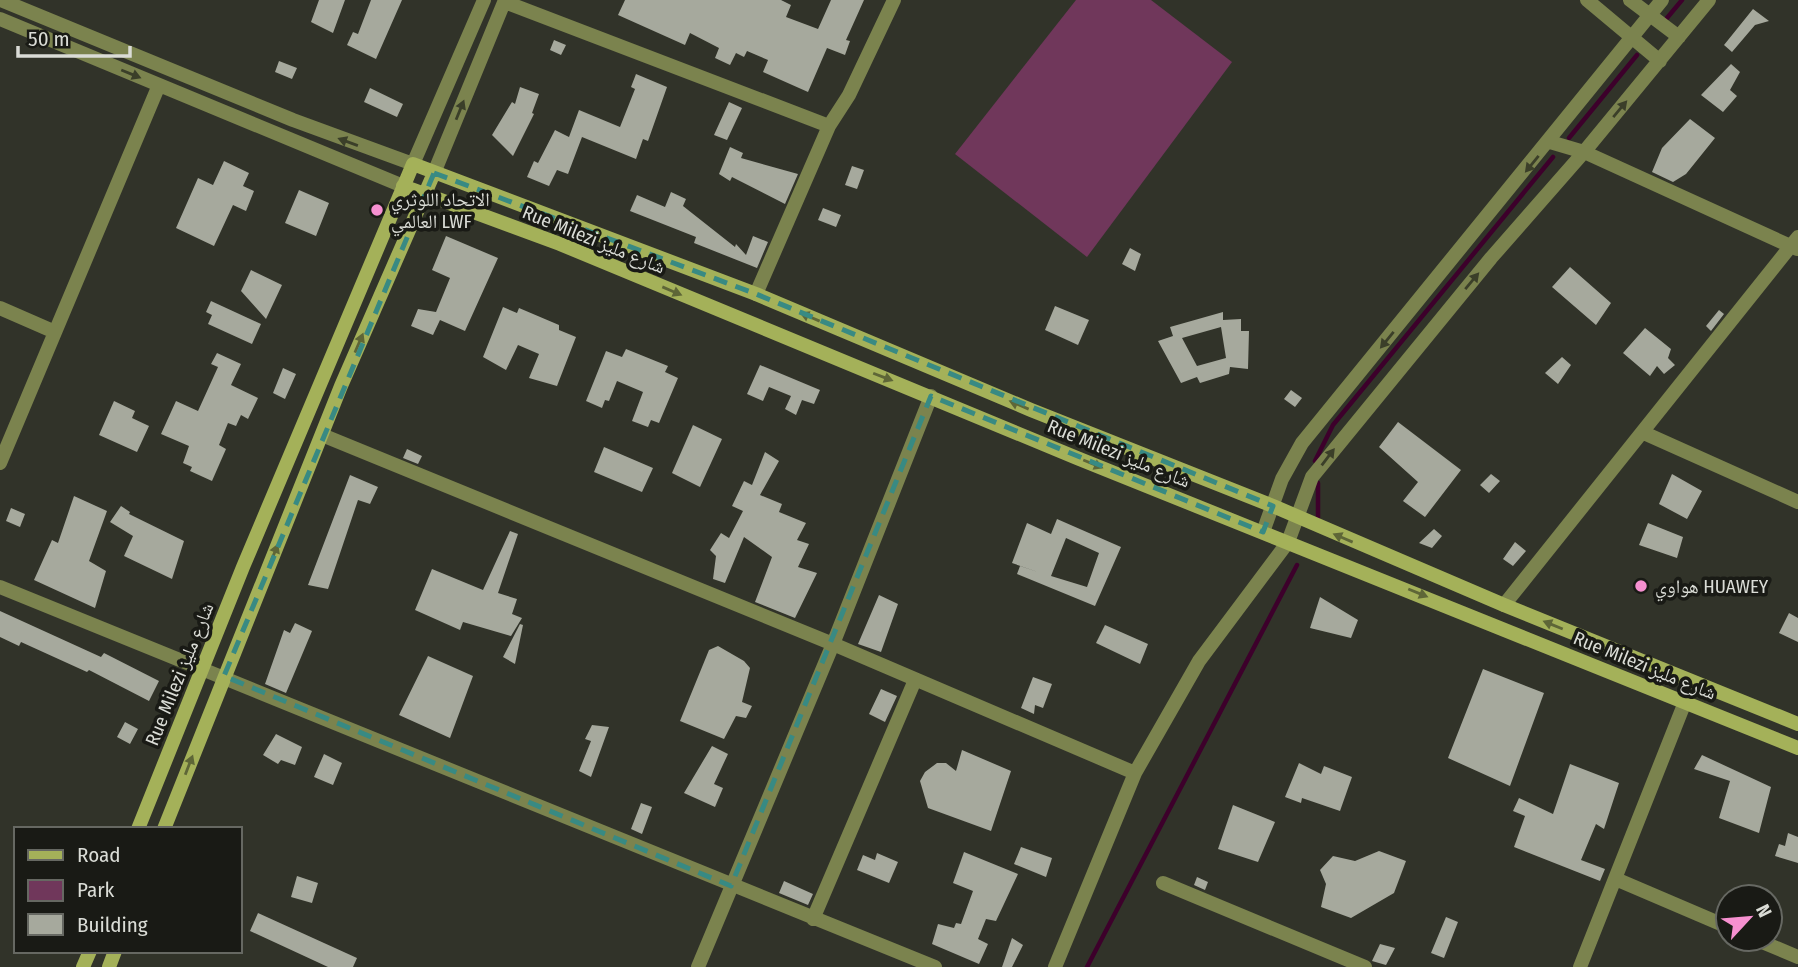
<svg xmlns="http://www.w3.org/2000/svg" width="1798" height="967" font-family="'Fira Sans Condensed','Noto Naskh Arabic',sans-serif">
	<rect width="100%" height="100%" fill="#313329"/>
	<!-- green -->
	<path fill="#70375b" d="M1076,0h75l81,62 -145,195 -132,-103z"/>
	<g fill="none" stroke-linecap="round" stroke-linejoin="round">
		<!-- stream -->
		<path stroke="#3d002b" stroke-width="4.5" d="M1667,18l15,-18
			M1569,138l68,-83
			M1315,461l18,-36 220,-268
			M1318,518v-35
			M1087,967l210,-402"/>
	</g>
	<!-- building -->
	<path fill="#a6a99d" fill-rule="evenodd" d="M319,0h26l-12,33 -22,-11z
		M371,0h31l-26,59 -29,-14 6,-13 5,2z
		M625,0h156l10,5 -5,12 32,12 13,-29h33l-18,40 4,1 -5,14 -18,-7 -19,44 -45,-20 5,-12 -21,-9 -3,6 -8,-4 -6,12 -15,-7 4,-10 -29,-15 -5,12 -67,-30z
		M1753,9l16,12 -14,4 -23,27 -8,-7z
		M554,40l12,5 -5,10 -11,-5z
		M279,61l18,7 -5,11 -17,-7z
		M1731,64l9,8 -10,18 7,6 -14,16 -22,-17z
		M636,74l31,13 -19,54 -5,-2 -7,20 -54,-22 -14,37 -11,-4 -8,16 -22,-9 7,-16 4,2 17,-33 14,7 10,-27 41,17 15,-38 -4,-2z
		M520,87l19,7 -7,19 2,1 -21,42 -21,-21 20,-33 3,2z
		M370,88l33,16 -6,13 -33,-15z
		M729,102l13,6 -15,32 -13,-5z
		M1690,119l25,19 -29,36 -13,8 -21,-10 10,-24z
		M730,147l13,6 -2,5 57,16 -13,30 -53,-27 -2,4 -11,-7z
		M224,161l25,12 -6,13 11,5 -8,20 -13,-6 -19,41 -38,-18 22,-50 15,7z
		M852,166l12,4 -7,19 -12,-4z
		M299,190l30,13 -13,33 -31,-13z
		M671,192l15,7 -3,7 52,41 1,-3 10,11 7,-19 15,6 -11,26 -63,-25 2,-6 -66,-26 7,-16 28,12z
		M823,208l18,7 -5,12 -18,-7z
		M446,236l52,22 -33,73 -25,-11 -7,15 -22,-9 7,-17 18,3 14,-34 -18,-8z
		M1130,248l11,6 -6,17 -13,-7z
		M1570,267l41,36 -15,22 -44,-38z
		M251,270l31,15 -16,34 -25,-28z
		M211,301l50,23 -9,20 -44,-20 4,-9 -6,-3z
		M1055,306l34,14 -11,25 -33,-15z
		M503,307l14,6 2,-5 40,17v5l17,7 -19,49 -28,-8 10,-24 -21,-9 -12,25 -23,-13z
		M1719,310l5,4 -13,17 -5,-5z
		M1223,312v8l18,-1v12h8l-1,38 -18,-2 -1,7 -29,9 -3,-6 -16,6 -23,-42 15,-5 -3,-9zM1221,327l5,31 -29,8 -15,-28z
		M1645,328l26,21 -3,9 7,7 -11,9 -7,-8 -7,10 -27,-23z
		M626,349l42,17 -3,6 13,6 -19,45 -8,-3 -3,7 -16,-6 11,-29 -26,-11 -8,20 -4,-1 -3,8 -16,-7 20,-50 16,6z
		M217,353l24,11 -10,21 27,13 -10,21 -7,-4 -5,11 -8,-3 -9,22 7,4 -14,32 -22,-10 2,-4 -9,-4 6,-17 -28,-12 15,-33 22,10 20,-44 -7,-3z
		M1562,357l9,8 -13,19 -13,-11z
		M760,365l60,25 -6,14 -12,-4 -6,15 -11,-6 6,-13 -22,-9 -6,14 -16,-7z
		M283,368l13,6 -11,25 -12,-6z
		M1291,390l11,8 -7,9 -11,-8z
		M114,401l21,10 -3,7 17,8 -12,26 -38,-17z
		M1398,422l63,48 -36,47 -22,-16 15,-19 -39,-35z
		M693,425l29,14 -22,48 -28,-14z
		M604,447l49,21 -11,24 -48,-20z
		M407,449l15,7 -4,8 -15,-6z
		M765,452l14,9 -19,34 22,9 -3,8 27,11 -9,17 12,4 -11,23 19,6 -22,45 -40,-16 17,-45 -28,-20 -19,46 -12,-4 3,-23 -6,-6 11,-17 8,5 14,-27 -11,-5 12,-25 8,4z
		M1491,474l9,7 -11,12 -9,-8z
		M1672,474l30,17 -15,28 -28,-15z
		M350,475l28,12 -8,17 -12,-4 -30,89 -20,-4z
		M74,496l33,15 -18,50 17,10 -11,37 -61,-28 18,-40 6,3z
		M121,506l9,6 -1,2 55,27 -12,38 -48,-23 9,-20 -23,-14z
		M11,508l14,6 -5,13 -14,-6z
		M1057,519l64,28 -26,59 -78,-32 3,-8 18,6 -26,-9 15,-40 24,11zM1066,538l33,15 -12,34 -36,-11z
		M1648,523l35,14 -6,21 -38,-13z
		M1434,529l8,7 -10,12 -13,-5z
		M510,531l8,3 -20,59 19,6 -5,15 10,4 -11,18 -48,-14 -3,8 -45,-20 17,-41 51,21z
		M1515,542l11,9 -13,15 -10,-7z
		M879,595l19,9 -17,48 -23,-8z
		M1320,597l38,23 -7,18 -41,-10z
		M0,611l101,46 3,-4 55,28 -10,20 -60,-31 -2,2 -66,-30 -2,4 -19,-9z
		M1789,613l9,5v24l-19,-9z
		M295,623l17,8 -26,62 -21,-9 19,-54 6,3z
		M520,624l3,1 -8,39 -12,-7z
		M1105,625l43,19 -8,20 -44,-21z
		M718,646l26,15 6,7 -8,34 10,4 -6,12 -10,-2 -12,23 -44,-18 29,-71z
		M428,656l45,20 -23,62 -51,-23z
		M1483,669l61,24 -34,93 -62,-28z
		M1033,677l19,7 -9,24 -8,-3 -1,9 -13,-6z
		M881,689l16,7 -12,26 -16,-8z
		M125,722l13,7 -8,15 -13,-7z
		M592,725l17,2 -18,50 -12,-6 12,-30 -6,-2z
		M276,734l26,13 -7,18 -14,-5 -3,4 -15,-9z
		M712,746l16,8 -14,30 9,4 -8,19 -31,-14z
		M962,750l49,21 -20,60 -63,-23 -8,-27 5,-9 12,-9h9l10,8z
		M324,754l18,9 -9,22 -19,-8z
		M1702,755l69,32 -12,46 -40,-15 11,-37 -36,-12z
		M1299,763l22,11 3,-8 28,11 -12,34 -38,-13 -1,5 -16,-6z
		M1570,764l49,19 -15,46 -8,-5 -15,36 24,9 -5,12 -86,-34 11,-31 -12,-5 6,-13 34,16z
		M641,803l11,4 -10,27 -11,-5z
		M1233,805l42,17 -17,40 -40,-13z
		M1788,833l10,4v26l-23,-7 4,-12 6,2z
		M1021,847l31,11 -6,19 -32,-13z
		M1379,851l27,10 -12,32 -43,25 -30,-11 5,-23 -6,-14 13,-14 22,5z
		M964,852l54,22 -22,47 -10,-2 -8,20 10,5 -9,20 -47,-20 6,-20 16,4 2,-5 5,1 12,-33 -20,-8z
		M877,853l21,9 -9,21 -32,-13 6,-15 12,5z
		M297,876l21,7 -6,20 -21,-6z
		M1197,877l11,5 -3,8 -11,-5z
		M784,881l29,13 -5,11 -29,-12z
		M258,913l99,45 -4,9h-25l-78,-36z
		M1446,917l12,5 -14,36 -13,-5z
		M1012,938l11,7 -11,22h-10z
		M1380,944l15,4 -9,17 -14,-4z"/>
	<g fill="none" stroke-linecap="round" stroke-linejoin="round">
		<!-- street -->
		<path stroke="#7b834e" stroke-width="14" d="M1,0l292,120 120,44 71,-164
			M1587,0l73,61
			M1630,0l49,37
			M505,2l324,124
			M0,19l403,167
			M1550,142l34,10 213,97
			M434,173l71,-173
			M756,294l73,-168 20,-31 45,-95
			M0,308l55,24
			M1644,433l154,69
			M322,435l511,209 302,129
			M0,463l159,-378
			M1263,532l19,-53 20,-36 360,-443
			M0,587l935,380
			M1504,605l294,-368
			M1618,880l110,47
			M1163,883l202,84
			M813,919l102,-239
			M1755,939l43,18
			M698,967l135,-323 98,-248
			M1055,967l80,-194 64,-112 89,-119 24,-65 179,-219 93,-106 125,-152
			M1580,967l105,-265"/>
		<!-- secondary -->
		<path stroke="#a4b159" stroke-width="14" d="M403,186l157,58 517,214 721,290
			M138,829l105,-262 170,-403 343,130 275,116 242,96 231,99 294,119
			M164,829l177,-443 93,-213
			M83,967l7,-16
			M109,967l6,-16"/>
	</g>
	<!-- one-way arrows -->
	<defs><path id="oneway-solid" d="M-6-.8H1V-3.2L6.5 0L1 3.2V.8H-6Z" transform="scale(1.75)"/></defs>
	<g fill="#3b3f29">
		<use href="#oneway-solid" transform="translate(131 74) rotate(22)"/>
		<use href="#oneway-solid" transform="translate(1620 109) rotate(-50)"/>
		<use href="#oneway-solid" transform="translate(460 110) rotate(-68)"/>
		<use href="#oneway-solid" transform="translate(348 142) rotate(-160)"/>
		<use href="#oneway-solid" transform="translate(1532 164) rotate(129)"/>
		<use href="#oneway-solid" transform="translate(1472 281) rotate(-50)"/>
		<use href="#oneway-solid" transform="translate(1387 340) rotate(129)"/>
		<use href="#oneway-solid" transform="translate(1328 457) rotate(-53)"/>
	</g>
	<g fill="#5e6637">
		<use href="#oneway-solid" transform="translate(672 291) rotate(23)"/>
		<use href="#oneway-solid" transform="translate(810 317) rotate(-157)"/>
		<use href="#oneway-solid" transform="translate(359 343) rotate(-67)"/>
		<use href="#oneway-solid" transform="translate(883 377) rotate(21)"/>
		<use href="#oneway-solid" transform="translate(1019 405) rotate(-157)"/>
		<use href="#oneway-solid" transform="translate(1093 464) rotate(22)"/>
		<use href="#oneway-solid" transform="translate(1343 538) rotate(-157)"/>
		<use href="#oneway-solid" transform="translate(274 554) rotate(-68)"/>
		<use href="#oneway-solid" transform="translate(1418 593) rotate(22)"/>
		<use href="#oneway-solid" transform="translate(1553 625) rotate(-158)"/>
		<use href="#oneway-solid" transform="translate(189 765) rotate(-69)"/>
	</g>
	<!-- marked area -->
	<path fill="none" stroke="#388a83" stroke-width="5" stroke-dasharray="14 9" stroke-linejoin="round" d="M434,173l322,121 517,212 -10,26 -332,-136 -200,490 -507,-210z"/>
	<!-- markers -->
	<g fill="#f690d0" stroke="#191a15" stroke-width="2.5">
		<circle cx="377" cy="210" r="7"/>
		<circle cx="1641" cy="586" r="7"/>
	</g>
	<g text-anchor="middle" stroke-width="7" stroke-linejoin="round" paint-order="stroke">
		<!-- poi labels -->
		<g font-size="19" fill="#dadcd6" stroke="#191a15" text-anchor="start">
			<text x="391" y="206">الاتحاد اللوثري<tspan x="391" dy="22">العالمي LWF</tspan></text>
			<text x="1655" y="593">هواوي HUAWEY</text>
		</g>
		<!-- street labels -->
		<g font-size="19" fill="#dadcd6" stroke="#191a15">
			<text transform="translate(594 239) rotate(22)" y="7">Rue Milezi شارع مليز</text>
			<text transform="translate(1119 453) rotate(22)" y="7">Rue Milezi شارع مليز</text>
			<text transform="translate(1645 665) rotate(22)" y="7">Rue Milezi شارع مليز</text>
			<text transform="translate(179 674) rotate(-68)" y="7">Rue Milezi شارع مليز</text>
		</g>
	</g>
	<!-- legend -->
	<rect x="14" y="827" width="228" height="126" fill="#191a15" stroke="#666862" stroke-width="2"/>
	<rect x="28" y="850" width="35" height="10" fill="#a4b159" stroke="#666862" stroke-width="2"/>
	<text x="77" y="862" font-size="21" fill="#dadcd6">Road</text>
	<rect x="28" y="880" width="35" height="21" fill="#70375b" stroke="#666862" stroke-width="2"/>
	<text x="77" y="897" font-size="21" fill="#dadcd6">Park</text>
	<rect x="28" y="914" width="35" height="21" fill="#a6a99d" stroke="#666862" stroke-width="2"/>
	<text x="77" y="932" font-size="21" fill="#dadcd6">Building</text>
	<!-- north arrow -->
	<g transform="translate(1749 918) rotate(64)"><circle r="33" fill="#191a15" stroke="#666862" stroke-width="2"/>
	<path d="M0-5L12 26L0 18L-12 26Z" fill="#f690d0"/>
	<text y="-10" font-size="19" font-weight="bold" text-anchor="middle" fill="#dadcd6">N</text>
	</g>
	<!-- scale -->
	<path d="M18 46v10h112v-10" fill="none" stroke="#dadcd6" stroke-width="3.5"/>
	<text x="28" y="46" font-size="21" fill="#dadcd6" stroke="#191a15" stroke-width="5" paint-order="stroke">50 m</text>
</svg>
